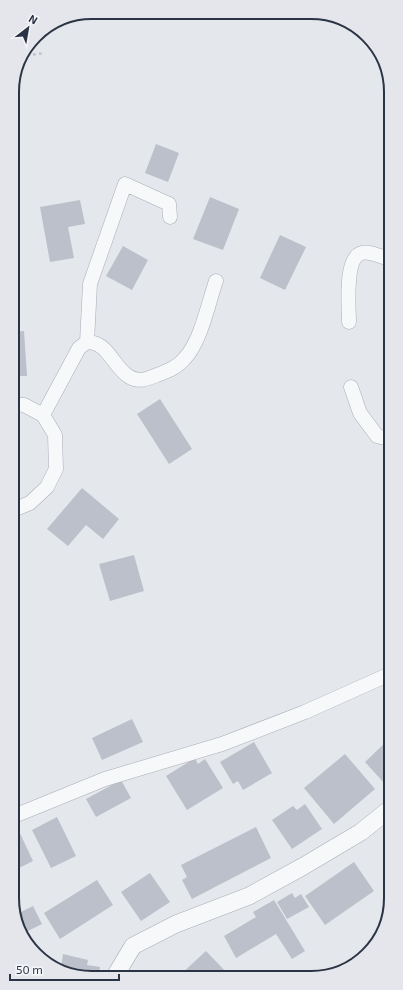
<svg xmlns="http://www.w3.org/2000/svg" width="403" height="990" font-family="'Exo 2',sans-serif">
	<rect width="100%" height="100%" fill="#e4e7ec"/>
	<!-- building -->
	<path fill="#bbc0ca" d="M156,144l23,9 -11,29 -23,-9z
		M210,197l29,12 -16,41 -30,-11z
		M80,200l5,24 -17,3 6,31 -24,4 -10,-55z
		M280,235l26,12 -21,43 -25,-12z
		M123,246l25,14 -16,30 -26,-14z
		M24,331l3,45h-14v-44z
		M160,399l32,50 -23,15 -32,-50z
		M82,488l37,31 -16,20 -17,-14 -18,21 -21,-17z
		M134,555l10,36 -34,10 -11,-37z
		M132,719l11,23 -41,18 -10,-22z
		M390,738v41l-5,5 -20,-22z
		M254,742l18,31 -29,17 -5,-9 -5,3 -13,-22z
		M345,754l30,35 -41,35 -30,-36z
		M195,758l3,6 7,-5 18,29 -36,22 -21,-34z
		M121,780l10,18 -35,19 -10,-18z
		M305,804l17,25 -30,20 -20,-29 21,-14 4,4z
		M57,817l19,39 -25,12 -19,-38z
		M17,827l16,34 -18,9 -1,-42z
		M256,827l15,31 -79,41 -10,-19 5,-3 -6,-12z
		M354,862l20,29 -49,34 -20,-29z
		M150,873l20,29 -29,19 -20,-29z
		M97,880l16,25 -53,34 -16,-26z
		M292,893l3,5 6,-4 8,13 -22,12 -10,-17z
		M274,900l31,51 -13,8 -16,-25 -40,24 -12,-22 32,-19 -3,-5z
		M33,906l9,18 -18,9 -9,-15v-3z
		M206,951l21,22 -3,3h-45z
		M63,954l25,6 -1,5 13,2 -1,9 -22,1 -16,-8z"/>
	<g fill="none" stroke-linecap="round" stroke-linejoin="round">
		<defs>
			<path id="minor" d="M349,322c0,-15 -5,-65 13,-69 7,-2 20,4 27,6
				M87,342l3,-58 35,-100 44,20 1,13
				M351,387l9,26 17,23 12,3
				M13,404l11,1 19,10 12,20 1,34 -9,18 -17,16 -17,7
				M43,415l36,-67 8,-6c21,0 25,23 41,34 10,7 19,3 29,-1 11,-4 21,-8 28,-17 16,-17 23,-54 31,-77
				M14,816l91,-37 117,-35 83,-32 85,-38"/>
			<path id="tertiary" d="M115,976l18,-30 43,-22 73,-28 53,-29 59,-35 30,-24"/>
		</defs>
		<!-- minor casing -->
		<use href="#minor" stroke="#a9aeb7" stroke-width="15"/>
		<!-- tertiary casing -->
		<use href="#tertiary" stroke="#a9aeb7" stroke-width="18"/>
		<!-- path -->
		<path stroke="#c2c5cb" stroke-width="2.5" stroke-dasharray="3 3" stroke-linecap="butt" d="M21,56l24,-3"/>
		<!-- minor -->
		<use href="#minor" stroke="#f7f8fa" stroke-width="14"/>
		<!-- tertiary -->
		<use href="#tertiary" stroke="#f7f8fa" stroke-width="17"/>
	</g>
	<!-- crop -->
	<path d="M0 0H403V990H0ZM92 19H311A73 73 0 0 1 384 92V898A73 73 0 0 1 311 971H92A73 73 0 0 1 19 898V92A73 73 0 0 1 92 19Z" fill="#e4e6eb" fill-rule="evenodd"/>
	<path fill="none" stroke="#2b3445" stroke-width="2" d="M92 19H311A73 73 0 0 1 384 92V898A73 73 0 0 1 311 971H92A73 73 0 0 1 19 898V92A73 73 0 0 1 92 19Z"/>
	<!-- north arrow -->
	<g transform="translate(28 28) rotate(31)" stroke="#f4f6f9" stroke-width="3" paint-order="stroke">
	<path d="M0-3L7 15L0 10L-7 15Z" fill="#2b3445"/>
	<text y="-6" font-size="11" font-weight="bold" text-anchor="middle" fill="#2b3445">N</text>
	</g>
	<!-- scale -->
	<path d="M10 974v6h109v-6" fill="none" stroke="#2b3445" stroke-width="2"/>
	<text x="16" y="974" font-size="12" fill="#2b3445" stroke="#f4f6f9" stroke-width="3" paint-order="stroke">50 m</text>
</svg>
